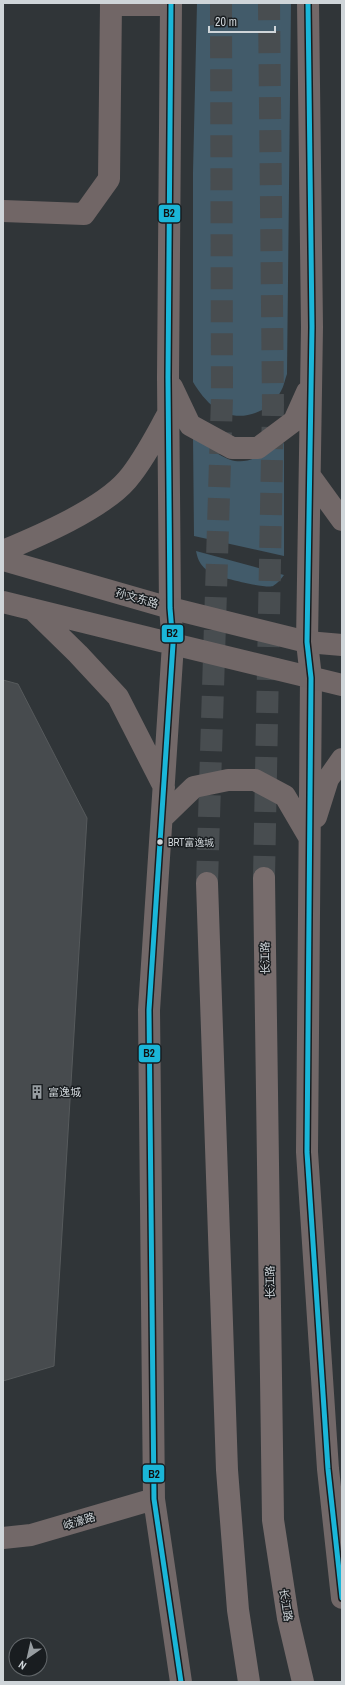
<svg xmlns="http://www.w3.org/2000/svg" width="345" height="1685" font-family="'Archivo Narrow','Noto Sans SC',sans-serif">
	<rect width="100%" height="100%" fill="#303538"/>
	<!-- green -->
	<path fill="#425b6a" d="M197,3h94l-4,371c-2,5 -3,12 -6,17 -12,23 -44,33 -66,17 -9,-7 -16,-16 -22,-26v-210z
		M193,435c40,32 46,35 91,8v113l-90,-20z
		M196,551l88,24c-3,4 -6,8 -11,11 -7,3 -57,-9 -64,-14 -8,-6 -11,-11 -13,-21z"/>
	<!-- building -->
	<path fill="#474b4e" stroke="#565a5c" d="M3,680l15,4 69,134 -33,548 -51,15z"/>
	<g fill="none" stroke-linecap="round" stroke-linejoin="round">
		<!-- highway-tunnel -->
		<path stroke="#484d50" stroke-width="22" stroke-dasharray="22 11" stroke-linecap="butt" d="M264,878l9,-473 -4,-402
			M207,883l15,-486 -1,-394"/>
		<!-- street -->
		<path stroke="#716666" stroke-width="22" d="M111,5h60
			M3,211l81,3 25,-35 2,-176"/>
		<!-- secondary -->
		<path stroke="#726868" stroke-width="22" d="M171,3l-3,375 2,230 3,36 -24,366 5,489 27,183
			M308,3l4,324 -5,315 4,36 -4,474 21,317 14,129
			M172,387l18,38 42,23h26l36,-27 13,-29
			M310,476l32,44
			M3,551c36,-15 99,-42 124,-71 17,-20 29,-45 42,-68
			M3,560l167,48
			M3,602l170,42
			M32,609l46,45 40,43 46,90
			M316,817l12,-38 14,-20
			M162,818l32,-31 34,-7h27l30,16 24,41
			M3,1538l28,-3 123,-36"/>
		<!-- primary -->
		<path stroke="#716767" stroke-width="22" d="M170,608l137,34 35,3
			M173,644l169,41"/>
		<!-- highway -->
		<path stroke="#776c6c" stroke-width="22" d="M264,878l9,642 15,98 15,64
			M207,883l20,587 11,140 11,72"/>
		<defs>
			<path id="bus-1" d="M171,3l-3,375 2,230 3,36 -24,366 5,489 27,183
				M308,3l4,324 -5,315 4,36 -4,474 21,317 14,129"/>
		</defs>
		<!-- bus-1 casing -->
		<use href="#bus-1" stroke="#191d20" stroke-width="8"/>
		<!-- bus-1 -->
		<use href="#bus-1" stroke="#1ab6d8" stroke-width="5"/>
	</g>
	<!-- icons -->
	<defs>
		<symbol id="building-bare" viewBox="-9 -9 18 18"><path d="M-4-6H4V6H1V3H-1V6H-4ZM-2.5-4.3h1.7v1.8h-1.7ZM.8-4.3h1.7v1.8H.8ZM-2.5-1h1.7V.8h-1.7ZM.8-1h1.7V.8H.8Z" fill="#979da1" stroke="#191d20" stroke-width="2.5" paint-order="stroke"/></symbol>
	</defs>
	<g fill-rule="evenodd">
		<use href="#building-bare" x="27" y="1082" width="20" height="20"/>
	</g>
	<!-- markers -->
	<circle fill="#cfd5d9" stroke="#191d20" stroke-width="1.5" cx="160" cy="842" r="3.5"/>
	<g text-anchor="middle" stroke-width="3" stroke-linejoin="round" paint-order="stroke">
		<!-- bus labels -->
		<g font-size="10" fill="#cfd5d9" stroke="#191d20" text-anchor="start">
			<text x="168" y="846">BRT富逸城</text>
		</g>
		<!-- street labels -->
		<g font-size="11" fill="#cfd5d9" stroke="#191d20">
			<text transform="translate(137 598) rotate(16)" y="4">孙文东路</text>
			<text transform="translate(265 958) rotate(-91)" y="4">长江路</text>
			<text transform="translate(270 1282) rotate(-91)" y="4">长江路</text>
			<text transform="translate(79 1521) rotate(-17)" y="4">岐濠路</text>
			<text transform="translate(286 1605) rotate(81)" y="4">长江路</text>
		</g>
		<!-- poi labels -->
		<g font-size="11" fill="#cfd5d9" stroke="#191d20" text-anchor="start">
			<text x="48" y="1096">富逸城</text>
		</g>
	</g>
	<g stroke="#191d20" stroke-width="1.5">
		<rect x="158" y="204" width="23" height="19" rx="4" fill="#1ab6d8"/>
		<rect x="161" y="624" width="23" height="19" rx="4" fill="#1ab6d8"/>
		<rect x="138" y="1044" width="23" height="19" rx="4" fill="#1ab6d8"/>
		<rect x="142" y="1464" width="23" height="19" rx="4" fill="#1ab6d8"/>
	</g>
	<g font-size="11" text-anchor="middle" font-weight="bold" fill="#111">
		<text x="169" y="217">B2</text>
		<text x="172" y="637">B2</text>
		<text x="149" y="1057">B2</text>
		<text x="154" y="1478">B2</text>
	</g>
	<!-- border -->
	<rect width="345" height="1685" fill="none" stroke="#cfd5d9" stroke-width="8"/>
	<!-- north arrow -->
	<g transform="translate(28 1657) rotate(214)"><circle r="19" fill="#191d20" stroke="#62676a"/>
	<path d="M0-3L7 15L0 10L-7 15Z" fill="#979da1"/>
	<text y="-6" font-size="11" font-weight="bold" text-anchor="middle" fill="#cfd5d9">N</text>
	</g>
	<!-- scale -->
	<path d="M209 26v6h66v-6" fill="none" stroke="#cfd5d9" stroke-width="2"/>
	<text x="215" y="26" font-size="12" fill="#cfd5d9" stroke="#191d20" stroke-width="3" paint-order="stroke">20 m</text>
</svg>
